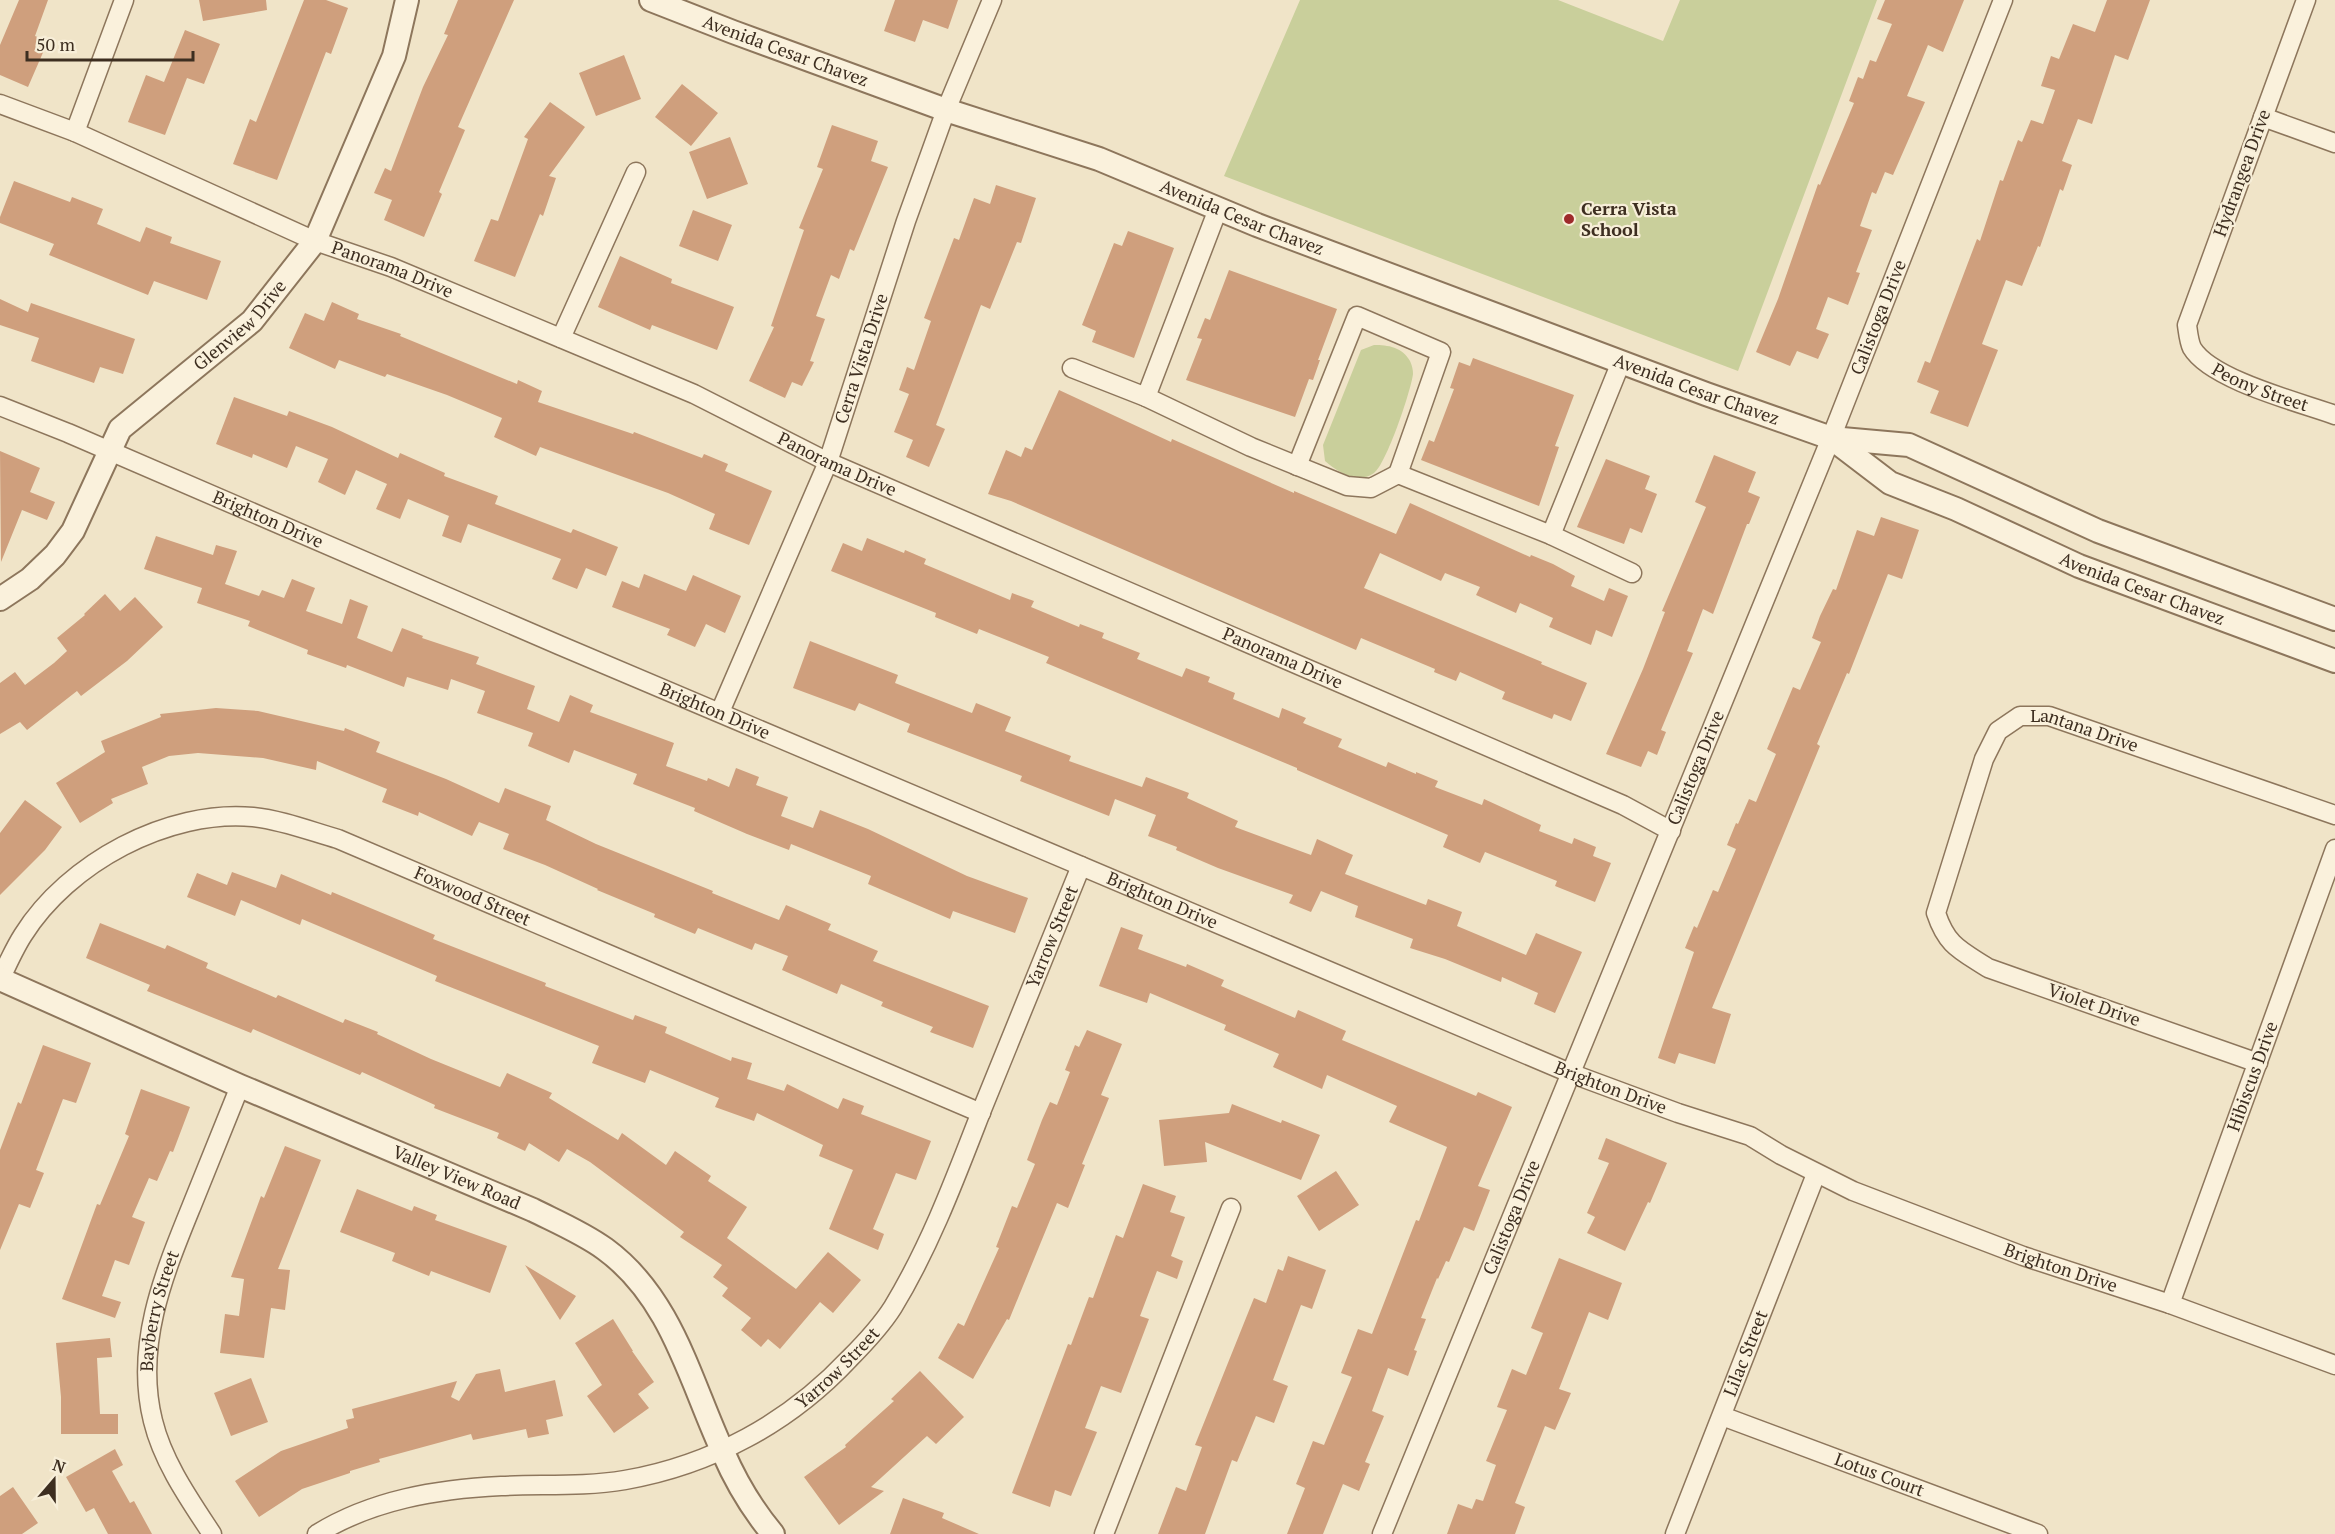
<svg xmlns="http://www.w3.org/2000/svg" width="2335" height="1534" font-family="'PT Serif',serif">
	<rect width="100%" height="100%" fill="#f0e4c8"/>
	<!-- green -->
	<path fill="#c9cf9b" d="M1300,0h258l105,41 17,-41h197l-139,371 -514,-195z
		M1374,345c14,0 28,2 36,16 2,4 3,9 3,13 -2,17 -27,91 -39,99 -17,12 -36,-1 -49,-12l-2,-16 38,-95z"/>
	<!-- building -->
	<path fill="#cf9f7d" d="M19,0h29l-13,36 13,5 -20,46 -28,-12v-30z
		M199,0h67l1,10 -64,11z
		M304,0h22l22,8 -17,46 -5,-2 -49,128 -44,-16 17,-45 6,3z
		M458,0h56l-56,127 7,3 -26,62 3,2 -18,43 -40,-17 8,-20 -18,-7 11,-25 6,3 32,-84 25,-52 -4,-1z
		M895,0h63l-10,29 -25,-9 -8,22 -31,-11z
		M1885,0h79l-21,52 -15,-7 -21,51 18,6 -32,73 -8,-3 -9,22 -4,-2 -12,34 12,4 -16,42 4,1 -12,32 -20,-8 -12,32 13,5 -11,25 -21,-8 -7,15 -34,-14 22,-53 40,-115 2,1 34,-82 -5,-2 9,-24 5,2 7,-19 6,2 16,-38 -15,-5z
		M2107,0h43l-22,60 -13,-5 -23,69 -14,-5 -16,42 10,4 -9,26 -3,-2 -20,58 -2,-1 -16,40 -16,-6 -24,64 16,6 -30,77 -38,-14 9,-22 -22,-9 8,-21 5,2 47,-124 3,2 20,-61 3,1 15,-41 4,2 9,-22 12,4 12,-34 -14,-4 10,-30 8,3 14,-35 22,8z
		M185,30l35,14 -16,40 -17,-6 -22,57 -37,-13 18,-47 18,7z
		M624,55l17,44 -45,17 -17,-43z
		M682,84l36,29 -27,33 -36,-29z
		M550,102l35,25 -36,49 7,2 -13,38 -3,-2 -25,63 -41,-16 17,-42 7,2 30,-82 -4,-2z
		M832,125l46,16 -7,20 17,6 -34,84 -4,-2 -11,30 -8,-4 -15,41 9,3 -15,42 4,1 -12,24 -10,-4 -7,16 -36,-17 25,-54 -3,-1 33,-96 -5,-2 24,-59 -6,-2z
		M730,137l18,47 -41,15 -18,-47z
		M14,181l56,21 2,-5 31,12 -6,15 43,18 6,-15 26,10 -2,6 51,18 -14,39 -53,-19 -6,14 -99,-40 5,-11 -54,-21v-6z
		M996,185l40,13 -15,45 -4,-1 -27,67 -9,-4 -45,120 9,4 -16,38 -23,-10 7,-17 -19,-8 15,-38 -10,-4 8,-23 7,3 17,-49 -7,-3 30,-80 5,2 15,-42 16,6z
		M693,210l39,15 -14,36 -39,-15z
		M1128,231l46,17 -40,110 -42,-16 4,-11 -14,-6 32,-82 8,3z
		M620,256l52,23 -1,4 63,24 -17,43 -65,-25 -2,5 -52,-23z
		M1229,270l108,39 -19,51h2l-7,20 -4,-1 -14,38 -109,-37 16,-41 -5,-1 8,-20 5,2z
		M0,299l28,13 3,-9 104,36 -12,35 -23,-7 -6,16 -63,-22 8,-23 -39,-13z
		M332,302l27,12 -2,5 44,15 -1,2 117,48 1,-4 24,11 -4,11 95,32 1,-2 68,26 2,-4 24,10 -3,7 47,20 -23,54 -40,-16 6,-15 -47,-21 -128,-46 -4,9 -42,-19 8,-19 -55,-23 -60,-21 -2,3 -46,-17 -4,9 -46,-21 16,-35 19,8z
		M1473,358l101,37 -19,51 4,1 -20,59 -118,-46 8,-20 5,2 20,-53 -4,-1 9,-26 11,4z
		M1059,390l112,52 1,-3 122,54v-2l102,43 14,-31 120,54 1,-2 22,9 22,12 -4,10 33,15 5,-13 19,8 -16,41 -16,-7 -5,15 -42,-18 4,-9 -33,-15 -4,10 -40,-18 4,-8 -35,-14 -4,8 -61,-28 -16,35 178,74 -1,2 46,19 -16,38 -17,-7 -2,5 -50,-20 3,-7 -45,-20 -4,9 -22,-9 1,-3 -74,-31 -5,12 -345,-149 -23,-7 18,-44 15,7 4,-10 7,3z
		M234,397l53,19 2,-5 43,16 66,31 2,-5 45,20 -1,3 54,20 -3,8 76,29 2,-4 45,18 -12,29 -20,-8 -9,21 -25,-10 9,-20 -93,-35 -7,19 -19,-7 7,-20 -41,-17 -8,20 -24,-10 11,-25 -31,-14 -11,25 -27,-13 10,-23 -32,-13 -9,22 -34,-14 -1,4 -36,-14z
		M0,451l40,17 -10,24 25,10 -8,18 -25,-10 -21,52z
		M1714,455l42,17 -8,20 12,5 -11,27h-2l-34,90 -10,-5 -16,42 6,2 -32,77 5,2 -9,23 -9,-4 -7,16 -35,-13 37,-85 22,-57 -3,-1 44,-104 -11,-5z
		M1606,459l44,17 -5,13 12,5 -15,39 -12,-5 -6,16 -47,-17z
		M1881,517l38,13 -17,49 -14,-5 -39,100 -2,-1 -30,71 3,2 -108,262 19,6 -16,50 -36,-11 -4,11 -17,-6 36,-106 -9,-4 9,-22 3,2 16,-38 5,2 18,-43 -9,-4 9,-22 2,1 11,-25 7,3 20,-48 -9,-5 26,-62 7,3 21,-48 -9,-4 8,-22 13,-27 3,1 21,-60 17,6z
		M156,536l57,19 3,-10 21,6 -12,33 34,12 3,-6 22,8 8,-19 23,9 -9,23 36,13 8,-25 18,7 -11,32 35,14 10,-24 21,8 -1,2 57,19 -3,7 59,22 -8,23 32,13 11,-27 23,10 -3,7 84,31 -8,23 41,15 1,-3 21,9 7,-19 23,9 -3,8 32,12 -7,19 32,12 7,-18 48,19 99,47 61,22 -13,35 -62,-22 -3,8 -82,-35 3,-8 -80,-32 -2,6 -42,-16 -53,-23 1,-3 -62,-24 4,-10 -63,-24 -5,13 -41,-17 5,-13 -56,-20 8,-22 -34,-12 -3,11 -41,-13 -3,10 -57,-22 -1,3 -39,-14 1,-4 -60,-24 2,-5 -53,-18 5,-15 -58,-19z
		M867,538l37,15 1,-3 21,9 -2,5 86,36 2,-7 22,8 -3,6 48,20 1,-3 24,9 -2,5 38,15 -3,6 45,18 4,-9 24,9 -2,5 27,11 -2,6 46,19 3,-10 24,10 -3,5 39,16 -4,8 48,20 2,-5 28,12v-2l22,9 -3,6 47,18 2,-6 57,26 -2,6 33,13 2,-6 22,9 -3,9 18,7 -16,39 -40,-16 2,-5 -72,-29 -5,11 -37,-16 5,-12 -151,-65v-2l-251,-105 3,-6 -70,-28 -2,5 -42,-17 1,-4 -105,-42 12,-28 19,8z
		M644,574l42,17 7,-16 48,21 -16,37 -19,-9 -11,23 -28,-12 3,-6 -58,-22 10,-26 17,7z
		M105,594l15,17 15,-14 28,30 -36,34 -46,35 -4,-5 -50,39 -7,-8 -20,12v-51l15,-11 10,13 29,-22 13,-12 -10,-13 28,-23 -1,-1z
		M810,641l88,34 -3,8 77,30 4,-10 35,14 -6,14 66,25 -2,5 73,26 4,-10 43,16 -2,5 51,23 -3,6 76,28 6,-16 36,16 -8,19 81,31 2,-6 34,13 -5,14 69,29 10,-22 46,19 -27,61 -21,-9 4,-11 -36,-16 -1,5 -56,-23 -35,-11 3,-9 -58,-22 3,-11 -37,-15 -10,21 -22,-9 4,-8 -75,-27 -42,-18 1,-3 -29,-11 8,-21 -41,-16 -6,17 -89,-35 2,-5 -115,-44 3,-8 -51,-21 -4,8 -62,-23z
		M216,708l42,3 86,20 1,-3 35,14 -4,10 70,27 53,24 6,-15 46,18 -5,14 50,24 117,47 -1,2 67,27 7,-15 45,19 -3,6 50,21 -5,10 116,45 -16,42 -43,-16 3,-5 -52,-21 2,-4 -42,-18 -4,10 -55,-24 6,-14 -33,-13 -3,7 -54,-22 -3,6 -41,-17 1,-3 -58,-24 1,-1 -53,-24 -42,-16 6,-15 -30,-12 -7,14 -53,-24 -1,4 -36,-14 5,-13 -70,-28 -1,9 -53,-12 -65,-5 -29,3 -27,11 6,17 -37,15 2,4 -33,20 -24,-40 49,-31 -4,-11 60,-24 -1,-3z
		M25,800l37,27 -17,23 -45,45v-62z
		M232,872l44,16 5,-14 50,21 1,-3 103,43 -2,4 113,44 -1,3 88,34 2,-5 32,12 -2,6 66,28 1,-4 20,6 -5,16 37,12 3,-7 51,25 5,-11 21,8 -3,8 70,27 -15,39 -20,-7 -23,56 11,5 -6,16 -49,-21 24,-59 -34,-14 4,-11 -66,-32 -3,8 -39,-14 4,-9 -69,-28 -5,13 -53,-20 7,-17 -164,-65 2,-5 -135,-57 -2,6 -59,-25 -6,16 -48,-19 10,-24 30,12z
		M100,923l65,26 2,-4 41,18 -2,5 70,30 2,-3 65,28 2,-4 33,13 -1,2 54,25 69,28 7,-14 45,20 -3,5 69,42 4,-7 44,32 9,-14 36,25 -3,5 39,26 -20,31 69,51 32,-37 33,28 -28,33 -13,-11 -40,47 -12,-10 -7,8 -20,-17 10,-12 -29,-22 6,-8 -15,-11 9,-12 -42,-28 4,-5 -94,-70 -23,-13 -8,13 -30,-19 -4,8 -28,-13 2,-5 -65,-25 1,-3 -73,-33 -2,3 -107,-46 -2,4 -104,-42 3,-6 -64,-27z
		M1121,927l22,8 -5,14 48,18 1,-3 37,16 -3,6 74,32 3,-8 48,21 -4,9 134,56 2,-4 34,15 -34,79 12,4 -16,41 -10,-4 -15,35 -3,-1 -8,18 -1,-1 -16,40 5,1 -12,31 3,1 -9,25 -20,-8 -16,43 12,5 -19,46 5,2 -11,27 -16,-7 -20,50h-36l18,-46 -9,-4 17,-43 11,4 28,-68 -11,-4 17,-44 14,5 44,-114 3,1 28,-74 -58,-25 8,-16 -70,-31 -5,14 -49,-22 6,-13 -55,-24 2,-5 -76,-32 -3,10 -48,-17z
		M1087,1030l35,14 -21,51 8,3 -27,66 3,1 -17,43 -11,-5 -48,117 -2,-1 -34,60 -35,-21 20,-35 6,3 35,-78 -3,-1 16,-41 5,2 18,-44 -8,-4 15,-40 8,-18 7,3 13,-33 -5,-2 10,-25 4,2z
		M43,1045l48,18 -15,40 -13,-4 -27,71 8,3 -14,35 -11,-4 -19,46v-100l18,-48 3,2z
		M141,1089l49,18 -17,45 -3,-1 -13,30 -8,-3 -17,39 13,5 -16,43 -14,-5 -13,36 19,6 -6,16 -53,-19 35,-95 3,1 29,-69 -4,-2z
		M1232,1104l49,19 1,-3 38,15 -19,45 -96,-38 2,20 -43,4 -5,-46 70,-7z
		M1606,1138l61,25 -17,40 -2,-1 -23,49 -38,-18 8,-16 -8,-4 22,-50 -11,-4z
		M285,1146l36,14 -43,109 12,1 -5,40 -14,-2 -7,50 -44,-5 5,-39 14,2 5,-37 -13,-2 30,-81 3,2z
		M1336,1171l23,34 -40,26 -22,-35z
		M1143,1184l33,12 -6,16 15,5 -14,39 12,5 -6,18 -20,-8 -17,45 9,3 -28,74 -20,-7 -16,42 12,4 -26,64 -16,-6 -5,17 -38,-14 56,-149 3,1 18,-48 4,1 23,-63 7,3z
		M357,1189l55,22 2,-5 23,9 -2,5 72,26 -17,47 -59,-22 -2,5 -37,-15 3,-8 -55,-21z
		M1288,1256l38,14 -14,39 -11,-4 -28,75 15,6 -14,37 -18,-7 -19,46 -5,-2 -27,74h-47l18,-47 10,4 16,-44 -7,-2 59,-147 12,5 12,-34 5,2z
		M1559,1258l63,25 -14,37 -19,-8 -30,77 12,4 -16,37 -10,-4 -30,77 10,4 -10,27h-68l11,-30 14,5 4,-10 7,2 13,-36 -10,-4 21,-51 -10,-3 15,-38 14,6 17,-42 -12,-5z
		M525,1265l51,31 -16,24z
		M613,1319l20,32h-1l22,31 -16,12 11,14 -35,25 -27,-37 15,-11 -27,-42z
		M110,1338l2,19 -15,1 3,56h18v20h-57v-37l-5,-54z
		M500,1369l5,23 50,-12 8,36 -17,4 3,14 -21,4 -2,-9 -53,11 -2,-6 -92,25 1,3 -30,9v2l-48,16 -43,28 -24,-36 46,-30 67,-23 -2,-8 8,-2 -2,-9 105,-28 -6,16 8,4 17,-27z
		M920,1371l44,46 -28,27 -9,-8 -56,51 13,4 -45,34 -35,-48 42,-30 -1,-2 49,-44 -3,-2z
		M251,1378l17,44 -37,14 -17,-43z
		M115,1449l8,16 -11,6 18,32 4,-2 18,33h-44l-14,-26 -8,4 -20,-35z
		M13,1487l25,36 -16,11h-22v-38z
		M903,1498l41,15 -2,5 37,16h-89z"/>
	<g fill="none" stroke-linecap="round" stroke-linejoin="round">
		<defs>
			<g id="minor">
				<path id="s1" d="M2306,0l-119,325c1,7 2,17 5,23 19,32 107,54 143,67"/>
				<path id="s2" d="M0,104l75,28 240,109 76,26 303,127 134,68 795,343 48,26"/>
				<path d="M2263,117l72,26"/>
				<path d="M75,132l49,-132"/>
				<path d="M561,338l75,-166"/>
				<path d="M1072,368l74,29 105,50 96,39 24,2 27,-14 153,61 81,38"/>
				<path d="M1146,397l72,-188"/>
				<path id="s3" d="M0,406l68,27 491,212 1011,428 108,40 72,23 31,19 72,36 170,65 147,48 165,61"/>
				<path d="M1297,466l60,-150 84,36 -43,122"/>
				<path d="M1551,535l70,-173"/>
				<path id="s4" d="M720,712l108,-250 78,-241 40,-111 46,-110"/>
				<path id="s5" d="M0,980c7,-15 14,-31 23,-45 45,-72 145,-126 230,-118 29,3 57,14 85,22l643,274"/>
				<path id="s6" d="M2258,1063l-270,-95c-28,-18 -41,-22 -52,-55l48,-154 14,-28 22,-15h29l286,99"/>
				<path id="s7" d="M2170,1304l165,-455"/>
				<path id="s8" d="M1722,1416l316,118"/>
				<path id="s9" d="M212,1534c-23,-35 -49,-72 -59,-113 -19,-76 11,-147 39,-216 16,-40 32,-80 48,-119"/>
				<path id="s10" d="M317,1534c55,-34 120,-45 184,-48 41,-2 82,1 124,-6 86,-15 164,-57 224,-121 16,-16 32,-33 44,-52 37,-61 62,-128 88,-195 33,-82 67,-164 100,-246"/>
				<path d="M1104,1534l127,-326"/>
				<path id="s11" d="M1382,1534l449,-1096 172,-438"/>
				<path id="s12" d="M1675,1534l141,-360"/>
			</g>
			<g id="tertiary">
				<path id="s13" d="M651,0l82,32 213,78 153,49 158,66 449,169 125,44 78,7 189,86 237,88"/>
				<path id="s14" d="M1831,438l59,45 66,26 123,57 256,95"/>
				<path id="s15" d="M0,599l30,-20 25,-24 18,-24 47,-102 132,-108 63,-80 79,-185 13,-56"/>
				<path id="s16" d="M0,979l240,107 293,124c24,12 50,23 72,39 67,49 85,132 118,203 13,30 29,57 50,82"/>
			</g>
		</defs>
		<!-- minor casing -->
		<use href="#minor" stroke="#8d765c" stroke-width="21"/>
		<!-- tertiary casing -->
		<use href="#tertiary" stroke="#8d765c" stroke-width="26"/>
		<!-- minor -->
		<use href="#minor" stroke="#faf1dc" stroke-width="18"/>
		<!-- tertiary -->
		<use href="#tertiary" stroke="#faf1dc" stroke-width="22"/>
	</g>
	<!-- markers -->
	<circle fill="#9e2a2b" stroke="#f7eed8" stroke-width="2" cx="1569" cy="219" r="6"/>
	<g text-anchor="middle" stroke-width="4.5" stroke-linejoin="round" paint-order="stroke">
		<!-- street labels -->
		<g font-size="18" fill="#3d2e20" stroke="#f7eed8">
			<text dy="6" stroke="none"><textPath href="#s13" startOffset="144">Avenida Cesar Chavez</textPath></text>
			<text transform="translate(2242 173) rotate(-70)" y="6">Hydrangea Drive</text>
			<text dy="6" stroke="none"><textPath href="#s13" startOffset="630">Avenida Cesar Chavez</textPath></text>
			<text dy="6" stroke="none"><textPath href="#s2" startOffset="426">Panorama Drive</textPath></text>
			<text dy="6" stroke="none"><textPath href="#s11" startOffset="1314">Calistoga Drive</textPath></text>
			<text dy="6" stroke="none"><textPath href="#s15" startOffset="372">Glenview Drive</textPath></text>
			<text dy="6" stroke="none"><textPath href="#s4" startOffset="381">Cerra Vista Drive</textPath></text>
			<text dy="6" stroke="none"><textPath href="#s1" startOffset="450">Peony Street</textPath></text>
			<text dy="6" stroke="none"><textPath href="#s13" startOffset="1116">Avenida Cesar Chavez</textPath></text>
			<text dy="6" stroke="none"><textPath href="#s2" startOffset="912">Panorama Drive</textPath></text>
			<text dy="6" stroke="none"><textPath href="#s3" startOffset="291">Brighton Drive</textPath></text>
			<text dy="6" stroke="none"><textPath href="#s14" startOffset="348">Avenida Cesar Chavez</textPath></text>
			<text dy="6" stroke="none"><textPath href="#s2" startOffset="1398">Panorama Drive</textPath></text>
			<text dy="6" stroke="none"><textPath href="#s3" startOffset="777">Brighton Drive</textPath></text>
			<text dy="6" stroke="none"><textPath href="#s6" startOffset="650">Lantana Drive</textPath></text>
			<text dy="6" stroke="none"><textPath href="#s11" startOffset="828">Calistoga Drive</textPath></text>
			<text dy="6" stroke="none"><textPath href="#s5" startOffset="555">Foxwood Street</textPath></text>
			<text dy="6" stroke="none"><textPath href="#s3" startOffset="1263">Brighton Drive</textPath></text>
			<text dy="6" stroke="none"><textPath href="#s10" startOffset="1047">Yarrow Street</textPath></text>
			<text transform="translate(2094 1005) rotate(19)" y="6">Violet Drive</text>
			<text dy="6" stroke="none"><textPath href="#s7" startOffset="242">Hibiscus Drive</textPath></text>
			<text dy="6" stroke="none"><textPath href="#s3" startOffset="1749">Brighton Drive</textPath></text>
			<text dy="6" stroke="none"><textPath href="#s16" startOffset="498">Valley View Road</textPath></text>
			<text dy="6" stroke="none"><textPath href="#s11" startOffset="342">Calistoga Drive</textPath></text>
			<text dy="6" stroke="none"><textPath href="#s3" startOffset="2235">Brighton Drive</textPath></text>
			<text dy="6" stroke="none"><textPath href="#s9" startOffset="240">Bayberry Street</textPath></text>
			<text dy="6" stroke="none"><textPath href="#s12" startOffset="194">Lilac Street</textPath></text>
			<text dy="6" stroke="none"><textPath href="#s10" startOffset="561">Yarrow Street</textPath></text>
			<text dy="6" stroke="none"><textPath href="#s8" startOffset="168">Lotus Court</textPath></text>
		</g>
		<!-- poi labels -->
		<g font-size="18" font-weight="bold" fill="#3d2e20" stroke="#f7eed8" text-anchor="start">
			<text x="1581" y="215">Cerra Vista<tspan x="1581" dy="21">School</tspan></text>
		</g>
	</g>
	<!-- north arrow -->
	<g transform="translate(54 1480) rotate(20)" stroke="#f7eed8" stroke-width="4.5" paint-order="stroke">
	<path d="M0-4.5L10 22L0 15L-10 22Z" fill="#3d2e20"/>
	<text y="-9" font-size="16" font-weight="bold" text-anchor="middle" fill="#3d2e20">N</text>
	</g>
	<!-- scale -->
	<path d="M27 51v9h166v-9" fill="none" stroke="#3d2e20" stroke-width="3"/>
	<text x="36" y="51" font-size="18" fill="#3d2e20" stroke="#f7eed8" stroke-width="4.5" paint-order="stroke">50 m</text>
</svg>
